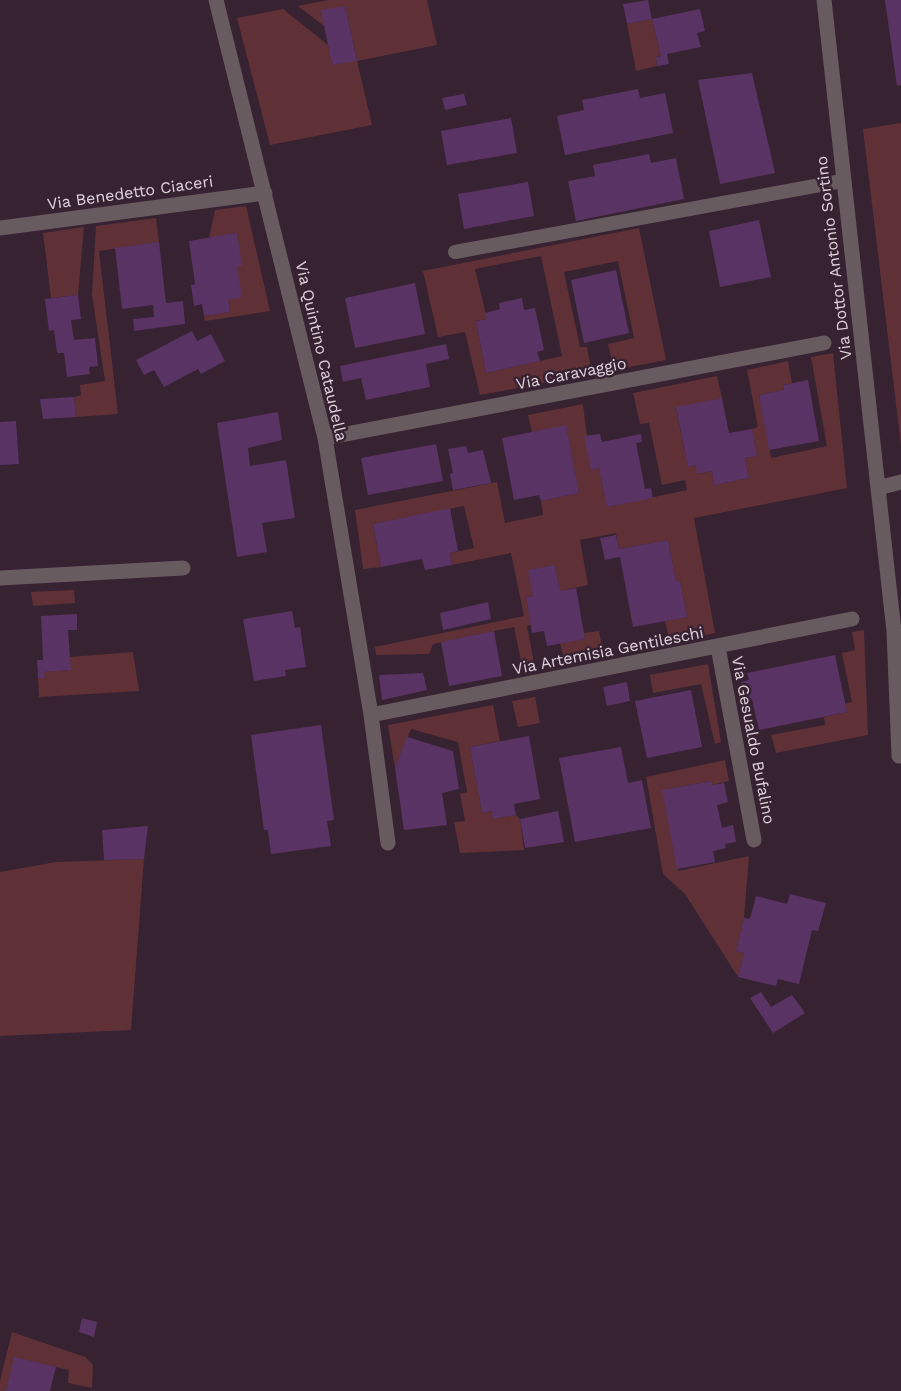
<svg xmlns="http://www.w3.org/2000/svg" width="901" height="1391" font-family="'Work Sans',sans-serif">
	<rect width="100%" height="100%" fill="#362231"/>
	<!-- green -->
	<path fill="#5f3136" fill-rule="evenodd" d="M328,0h99l10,45 -80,16 15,64 -102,20 -33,-127 46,-9 45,36 4,20 25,-5 -12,-54 -21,20 -26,-20z
		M652,19l9,37 -5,1 1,9 -21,5 -9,-47z
		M901,123v323l-38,-317z
		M246,206l24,105 -65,10 -1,-5 26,-4 -2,-12 9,-34h4l-4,-33 -28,5 6,-28z
		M156,218l3,24 -60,9 19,163 -42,3 -2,-20 7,-2 -1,-10 25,-4 -13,-86 4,-69z
		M84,227l-6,68 -27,3 -8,-65z
		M639,228l27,132 -52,10 -6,-26 26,-6 -16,-77 -54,11 16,75h7l5,27 -112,21 -15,-63 -27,5 -15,-66zM541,256l21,100 -76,17 -10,-52 11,-2 -12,-50z
		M833,353l14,135 -153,30 21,115 -45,9 -5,-21 22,-4 -7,-36h-4l-8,-41 -49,9 -3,-16 -36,7 8,45 -28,6 -5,-26 -26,5 4,26 -7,1 5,28 -4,1 8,43 -12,2 -9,-44 -81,17 -4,10 -53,1 -1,-8 149,-31 -13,-63 -59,12 -2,-12 24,-5 -10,-42 -91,18 8,43 -18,2 -8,-59 142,-28 8,41 38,-8 -2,-14 38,-8 -13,-67 -34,6 -4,-17 55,-11 8,66 8,-2 8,39 80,-17 -2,-10 -23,5 -13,-62 -9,1 -7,-31 84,-17 5,22 -46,10 12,59 8,-2 2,9 14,-3 2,14 35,-7 -4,-20 12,-2 -5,-27 6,-2 -11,-57 41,-9 4,22 -9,2 1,5 -25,5 12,63 56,-12 -16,-89z
		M74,590l1,13 -42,3 -2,-14z
		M864,630l4,105 -92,18 -5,-18 54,-10 -1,-8 23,-5 -2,-8 7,-2 -10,-49 13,-3 -3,-18z
		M599,631l5,25 -39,7 -5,-20 25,-4 -1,-6z
		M133,652l6,39 -100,6 -1,-19h6v-6l26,-2v-13z
		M708,664l13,78 -6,2 -14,-60 -48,9 -3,-18z
		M535,697l5,26 -22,4 -6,-26z
		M493,705l7,36 -30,6 12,66 9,-2 2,8 23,-4 4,4 4,31 -64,3 -6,-31 11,-1 -5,-27 7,-2 -9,-50 -47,-13 -16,39 -7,-43z
		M725,760l4,21 -17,4 -1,-4 -48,9 15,81 71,-15 -5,62 -8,33 8,2 -6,24 -53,-83 -22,-20 -17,-97z
		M144,859l-13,171 -131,6v-164l56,-10z
		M12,1332l73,25 8,8 -1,23 -24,-5 1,-13 -54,-12 -9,33h-6v-10z"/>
	<!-- building -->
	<path fill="#5a3365" d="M648,0l4,19 48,-10 5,22 -8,2 4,14 -34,7 2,10 -12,2 -1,-9 5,-1 -9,-37 -25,5 -4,-20z
		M885,0h16v85l-4,1z
		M345,6l12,55 -25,4 -11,-55z
		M752,73l23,100 -55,11 -22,-104z
		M638,89l2,9 25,-5 8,40 -108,22 -8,-39 27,-6 -2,-10z
		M464,94l3,11 -22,5 -3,-12z
		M511,118l6,35 -70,12 -6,-34z
		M649,154l2,9 25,-5 8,41 -108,22 -8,-40 27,-5 -2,-11z
		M528,182l6,34 -70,13 -6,-35z
		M759,220l12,57 -51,10 -11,-56z
		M237,233l5,33h-5l5,31 -14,3 2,12 -26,4 -2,-12 -8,2 -3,-21 4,-1 -6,-43z
		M159,242l7,61 17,-2 2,23 -51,7 -1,-12 21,-2 -1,-12 -31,4 -7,-61z
		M616,270l13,63 -45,10 -13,-63z
		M415,283l10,51 -70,14 -10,-50z
		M78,295l3,24 -10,1 3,20 21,-2 3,28 -9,1 1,7 -23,3 -3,-24h-7l-3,-23 -5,1 -4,-32z
		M522,298l2,12 11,-2 9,42 -7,2 3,9 -54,12 -10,-52 11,-2 -2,-6 15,-4 -1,-6z
		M192,331l5,10 14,-7 14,27 -24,13 -3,-5 -34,18 -10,-17 -10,5 -8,-15z
		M446,344l3,15 -23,5 4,23 -64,13 -5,-22 -18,4 -3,-16z
		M808,380l11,61 -50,9 -10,-55 25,-5 -1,-5z
		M74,397l2,20 -33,2 -3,-20z
		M722,398l7,35 23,-4 5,27 -12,2 4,20 -35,7 -2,-14 -15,3 -1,-9 -8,2 -12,-60z
		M278,412l4,28 -34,8 2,18 36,-6 9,58 -33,5 5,29 -30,5 -20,-134z
		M16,421l3,43 -19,1v-43z
		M566,425l13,68 -38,8 -2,-6 -25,5 -12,-62z
		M600,434l2,8 39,-8 1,8 -6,1 9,46 6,-1 2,10 -46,9 -8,-39 -8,2 -7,-34z
		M436,444l7,37 -75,14 -7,-37z
		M466,446l2,7 15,-3 8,33 -38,7 -3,-16 3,-1 -5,-24z
		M450,508l8,43 -8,2 2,12 -27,5 -3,-11 -41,8 -8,-43z
		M616,535l3,14 49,-9 8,41h4l7,36 -54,10 -13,-70 -15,3 -5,-22z
		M555,565l5,26 16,-3 9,51 -38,7 -3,-15 -12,2 -6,-36 7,-1 -5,-26z
		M488,602l3,17 -48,11 -3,-17z
		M292,611l3,17 5,-1 6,40 -21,3 1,6 -32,5 -11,-62z
		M77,614v16h-9l3,40 -27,2 1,6h-7l-1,-18h6l-2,-44z
		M494,631l8,45 -53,10 -8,-44z
		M835,655l12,57 -88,18 -7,-31 -8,2 -3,-19 8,-2 -2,-7z
		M423,673l4,17 -45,10 -3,-25z
		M627,682l3,19 -23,5 -4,-19z
		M691,690l11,57 -55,11 -12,-57z
		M321,725l13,95 -7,1 4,25 -60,8 -3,-24h-4l-13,-95z
		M529,736l11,63 -26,5 2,11 -23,4 -2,-8 -9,2 -12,-66z
		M407,737l46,14 6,38 -17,4 5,32 -43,5 -9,-62z
		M621,747l7,36 14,-3 9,48 -76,14 -16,-84z
		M712,781v4l12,-2 4,19 -11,3 5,23 11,-3 3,17 -11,2 1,4 -13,3 2,11 -38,7 -15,-79z
		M558,811l6,31 -39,6 -5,-29z
		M148,826l-4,33 -40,1 -2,-30z
		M790,894l36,9 -8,28 -6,-1 -13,54 -21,-5 -2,7 -38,-9 6,-24 -8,-2 8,-33 6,1 6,-23 31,8z
		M761,992l10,15 21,-12 13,18 -32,20 -23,-35z
		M82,1318l15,4 -3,15 -15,-5z
		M14,1357l42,10 -6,24h-44z"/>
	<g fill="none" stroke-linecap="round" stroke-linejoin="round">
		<!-- lane -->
		<path stroke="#685b5f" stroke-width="14" d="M455,252l387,-71"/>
		<!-- street -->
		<path stroke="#685b5f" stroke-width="15" d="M216,0l109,438 46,277 17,128
			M824,0l54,488 23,-6
			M0,228l265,-35
			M325,438l499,-95
			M878,488l16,143 5,125
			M0,578l183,-10
			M718,647l36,193
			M371,715l481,-96"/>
	</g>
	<g text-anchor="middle" stroke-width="5" stroke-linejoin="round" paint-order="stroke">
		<!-- street labels -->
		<g font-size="16" fill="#e0d2dc" stroke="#362231">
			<text transform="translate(130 192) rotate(-8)" y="6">Via Benedetto Ciaceri</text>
			<text transform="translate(833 258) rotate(-97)" y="6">Via Dottor Antonio Sortino</text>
			<text transform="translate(322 351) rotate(77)" y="6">Via Quintino Cataudella</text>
			<text transform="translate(571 373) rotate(-11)" y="6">Via Caravaggio</text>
			<text transform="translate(608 650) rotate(-11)" y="6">Via Artemisia Gentileschi</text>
			<text transform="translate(754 740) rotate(79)" y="6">Via Gesualdo Bufalino</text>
		</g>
	</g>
</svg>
